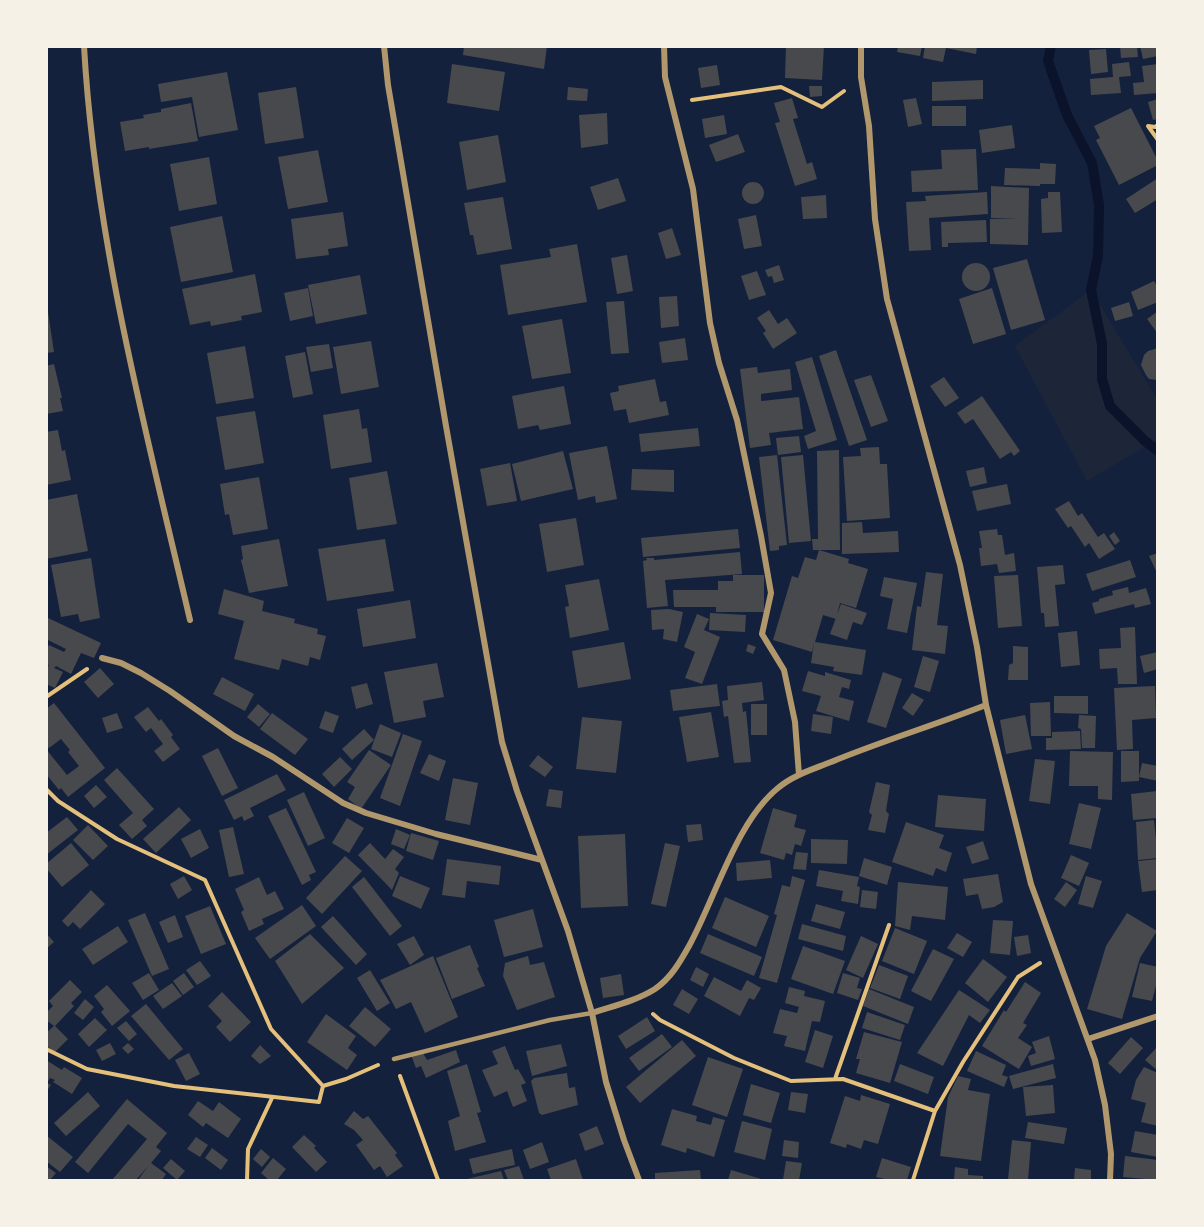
<svg xmlns="http://www.w3.org/2000/svg" width="1204" height="1227" font-family="'Sofia Sans Condensed',sans-serif">
	<rect width="100%" height="100%" fill="#14213d"/>
	<!-- green -->
	<path fill="#1d2539" d="M1091,290l66,109 1,40 -71,42 -72,-135z"/>
	<g fill="none" stroke-linecap="round" stroke-linejoin="round">
		<!-- stream -->
		<path stroke="#0b132b" stroke-width="10" d="M1051,46l-3,15 19,54 25,48 7,42 -1,51 -7,34 11,54v35l8,27 35,35 13,10"/>
	</g>
	<!-- building -->
	<path fill="#48494c" d="M464,46h83l-3,23 -81,-14z
		M786,46h38l-2,34 -37,-2z
		M898,46h24l-2,10 -23,-4z
		M925,46h52l-1,8 -30,-6 -3,14 -20,-4z
		M1120,46h17l1,11 -17,1z
		M1140,46h16l2,10 -15,3z
		M1106,49l2,23 -17,2 -2,-24z
		M1129,62l2,14 -12,1 2,16 -30,2 -1,-16 23,-2 -1,-13z
		M452,64l53,8 -6,39 -52,-8z
		M1158,64v29l-24,2 -1,-12 11,-1 -2,-16z
		M717,65l3,20 -19,3 -3,-20z
		M227,72l11,58 -39,7 -7,-40 -31,5 -3,-18z
		M983,80v19l-51,2v-19z
		M809,86h13v10l-12,1z
		M296,87l8,51 -39,6 -7,-51z
		M568,87l20,2 -1,12 -20,-1z
		M792,98l6,20 -5,1 14,45 5,-2 5,17 -22,7 -20,-63 5,-1 -6,-19z
		M916,98l6,26 -14,3 -5,-27z
		M1158,99v20l-5,1 -5,-18z
		M191,103l7,38 -49,8v-2l-24,4 -5,-29 24,-4 -1,-3 18,-3v-3z
		M932,106h34v20h-34z
		M1131,108l27,53v4l-39,20 -23,-45 4,-2 -6,-12z
		M607,113l1,31 -27,4 -2,-33z
		M724,115l3,19 -22,4 -3,-19z
		M1012,125l3,23 -33,5 -3,-23z
		M738,134l7,18 -29,10 -7,-17z
		M498,135l8,47 -39,8 -8,-48z
		M976,149l2,41 -66,2 -1,-21 31,-2 -1,-19z
		M318,150l10,52 -40,7 -10,-52z
		M209,157l8,47 -38,7 -9,-47z
		M1040,163l16,1 -1,20h-15v2l-36,-1 1,-17 35,1z
		M618,178l8,23 -28,9 -8,-23z
		M1158,178v21l-23,14 -9,-14z
		M742 193a11 11 0 1 1 22 0a11 11 0 1 1-22 0Z
		M991,186l38,2 -1,57 -38,-1v-25h29l-28,-1z
		M987,192l1,22 -59,4 2,32 -22,1 -3,-49 20,-1 -1,-5z
		M1048,192h12l2,40 -20,1 -1,-34 7,-1z
		M826,195l1,23 -24,1 -2,-22z
		M503,197l9,52 -35,6 -4,-20h-3l-6,-32z
		M343,212l5,34 -20,3 1,6 -33,4 -5,-40z
		M756,215l6,31 -18,3 -6,-30z
		M222,216l11,56 -52,10 -11,-55z
		M986,220l1,22 -39,1v4h-6l-1,-25z
		M672,228l9,27 -15,4 -8,-26z
		M577,244l10,58 -79,13 -8,-50 51,-8 -2,-8z
		M627,255l6,36 -16,3 -6,-36z
		M1027,259l18,61 -34,10 -18,-62z
		M962 277a14 14 0 1 1 28 0a14 14 0 1 1-28 0Z
		M779,265l5,15 -10,3 -2,-7 -4,1 -3,-7z
		M757,271l9,24 -17,5 -8,-24z
		M255,274l7,38 -21,4 1,4 -31,6 -1,-5 -20,4 -8,-36z
		M360,275l7,39 -51,10 -8,-39z
		M1154,281l4,7v14l-20,8 -7,-18z
		M308,288l5,28 -23,5 -6,-28z
		M992,288l14,46 -33,10 -14,-45z
		M677,296l2,30 -18,2 -2,-31z
		M624,301l5,52 -18,1 -5,-52z
		M1129,302l4,14 -18,5 -4,-13z
		M769,310l9,14 9,-6 10,15 -24,16 -10,-16 3,-2 -9,-13z
		M1158,311v23l-11,-15z
		M48,312l6,40 -8,1v-40z
		M562,319l9,54 -39,6 -10,-53z
		M685,338l3,22 -26,3 -3,-21z
		M371,341l8,46 -38,7 -8,-47z
		M329,344l4,24 -22,4 -5,-25z
		M245,346l9,52 -38,6 -9,-51z
		M1158,348v32l-9,-1 -3,-4 -5,-10 3,-10 4,-4z
		M836,350l31,90 -18,6 -30,-90z
		M305,352l8,42 -20,4 -8,-42z
		M812,357l25,83 -29,9 -4,-13 12,-5 -21,-69z
		M54,364l8,34h-2l3,13 -17,3v-48z
		M757,367l1,6 32,-4 2,21 -31,4v7l38,-4 4,32 -34,4 2,12 -21,3 -10,-79z
		M871,375l17,46 -17,6 -17,-47z
		M944,377l15,21 -14,9 -15,-21z
		M655,379l5,23 6,-1 3,14 -40,8 -3,-14 -12,2 -4,-18 9,-2 -1,-5z
		M564,386l7,38 -31,6 -2,-5 -20,4 -6,-33z
		M982,396l38,55 -6,5 -3,-4 -11,7 -27,-40 -8,5 -8,-11z
		M359,409l3,20 5,-1 5,34 -41,7 -8,-54z
		M255,411l9,52 -39,7 -9,-53z
		M698,428l2,18 -59,6 -2,-18z
		M58,430l4,21 3,-1 6,30 -25,5v-53z
		M799,436l2,16 -23,3 -2,-17z
		M607,446l10,53 -21,4 -1,-7 -17,4 -9,-47z
		M879,447l1,17h7l3,54 -43,3 -4,-64 18,-1 -1,-8z
		M839,450l1,100h-21l30,9 -1,4 20,6 -12,39 -16,-5 -4,16 -13,-4 -8,27 51,8 -4,25 -29,-4 1,-4 -23,-4 3,-20 -2,9 -39,-12 19,-64 6,2 7,-21 11,3 3,-10h-6l-1,-11h6l-1,-88z
		M563,451l10,38 -52,12 -9,-37z
		M777,455l10,90 -8,1v4l-9,1 -11,-94z
		M803,455l8,86 -22,2 -8,-86z
		M510,463l7,38 -30,5 -7,-37z
		M984,467l3,16 -17,4 -4,-16z
		M632,469l42,1v22l-43,-2z
		M387,471l10,53 -40,6 -8,-52z
		M259,477l9,52 -35,6 -4,-21 -4,1 -5,-31z
		M1007,484l4,20 -34,7 -5,-20z
		M77,494l11,57 -42,8v-59z
		M1069,501l9,15 4,-3 16,24 6,-4 11,16 -16,10 -10,-16 -4,4 -14,-21 -3,2 -13,-19z
		M576,518l8,47 -37,7 -8,-48z
		M862,522l1,11 35,-2 1,21 -57,2v-31z
		M738,529l2,19 -97,9 -2,-19z
		M997,529l1,6h4l3,20 9,-2 2,18 -17,2 -2,-9 -16,2 -2,-18h3l-3,-17z
		M1114,532l6,9 -5,4 -6,-9z
		M279,539l9,47 -39,7 -8,-33 2,-1 -2,-13z
		M385,539l9,52 -67,10 -9,-52z
		M740,552l2,22 -77,6 3,26 -21,2 -4,-47 4,-1 -1,-2h8v2z
		M1158,553v22l-9,-19z
		M91,558l9,60 -20,4 -2,-8 -17,3 -10,-52z
		M1130,560l6,17 -44,14 -6,-17z
		M1063,565l2,19 -10,1 4,41 -14,1 -1,-14h-3l-4,-46z
		M926,572l17,2 -6,51 11,1 -3,28 -33,-4 5,-44 4,1z
		M733,575h31v37h-48v-5h-42l-1,-17h45v-9h15z
		M1018,575l4,51 -24,2 -4,-52z
		M884,577l33,6 -10,50 -20,-4 6,-30 -13,-3z
		M599,579l10,51 -39,8 -5,-31 4,-1 -4,-21z
		M1128,587l1,6 17,-5 5,16 -16,4 -1,-4 -39,10 -3,-11 7,-2v-2l14,-4 -1,-4z
		M224,589l40,12 -2,10 33,8 -1,4 24,6 -1,5 9,2 -6,24 -10,-3 -2,9 -26,-7 -3,11 -45,-11 10,-38 -26,-7z
		M410,600l6,38 -53,9 -6,-38z
		M841,604l26,9 -5,12 -9,-3 -6,18 -17,-6z
		M669,609l14,3 -6,30 -14,-3 1,-10 -12,1 -1,-20z
		M710,613l36,2 -1,17 -36,-2z
		M697,614l12,5 -5,11 16,7 -18,47 -17,-6 10,-26 -11,-5z
		M46,617l55,26 -7,15 -13,-5 -10,21 -15,-8 -2,2 9,4 -8,16 -9,-4v-14l3,-5 -3,-1v-14l3,-5 15,7 2,-3 -20,-10z
		M1135,627l2,57h-19l-1,-16 -17,1 -1,-20 22,-1 -1,-20z
		M1077,631l3,34 -19,2 -3,-34z
		M624,642l7,37 -53,9 -6,-37z
		M748,644l8,3 -3,7 -7,-3z
		M1013,646l15,1v33h-20l1,-15 4,-2z
		M1158,652v17l-14,4 -4,-17z
		M923,656l16,5 -9,31 -16,-5z
		M437,663l7,34 -21,4 3,16 -32,6 -10,-51z
		M100,668l14,16 -16,14 -14,-16z
		M808,671l17,5v-4l26,8 -2,9 -7,-2 -3,10 15,4 -5,20 -33,-10 5,-15 -19,-5z
		M883,672l19,7 -16,49 -19,-6z
		M222,677l32,17 -9,17 -32,-17z
		M762,682l2,18 -22,3 1,9 3,-1 5,51 -17,1 -6,-47 -4,1 -2,-16 6,-1 -1,-14z
		M367,683l6,21 -17,5 -5,-22z
		M717,684l3,22 -47,5 -3,-21z
		M1155,686l1,32 -24,2 1,29 -16,1 -3,-62z
		M912,693l12,7 -11,16 -11,-8z
		M1054,696h34v18l-34,-1z
		M1050,702l1,34h-20l-1,-33z
		M54,703l51,65 -37,29 -7,-9 -2,2 -13,-16v-25l21,26 12,-9 -11,-14 2,-2 -9,-11 -12,9 -3,-3v-36z
		M258,704l12,10 -11,13 -12,-10z
		M751,704h16v31h-16z
		M148,707l11,14 2,-2 12,16 -2,2 9,12 -17,13 -9,-11 9,-7 -12,-16 -5,4 -12,-15z
		M325,711l14,5 -6,17 -14,-5z
		M711,712l8,45 -32,5 -8,-45z
		M117,713l6,15 -16,5 -5,-15z
		M272,713l36,26 -13,16 -35,-26z
		M813,714l20,3 -2,17 -20,-3z
		M1025,715l7,34 -26,5 -6,-34z
		M1079,715l17,1 -1,32h-13l-1,-19 -3,-1z
		M582,717l40,4 -6,52 -40,-4z
		M380,724l21,9 -9,24 -21,-8z
		M364,729l10,11 -22,20 -10,-11z
		M1080,731l1,18 -35,1v-12h6v-6z
		M403,734l19,7 -22,65 -20,-8z
		M218,748l20,40 -16,8 -20,-40z
		M369,750l22,15 -30,44 -13,-10 7,-12 -8,-5z
		M1070,751l43,1 -1,48 -14,-1v-13h-29z
		M1121,751h18v30l-18,1z
		M429,754l17,7 -7,20 -19,-8z
		M538,755l15,12 -8,10 -16,-11z
		M340,757l12,12 -18,18 -12,-13z
		M1035,759l20,2 -5,43 -21,-3z
		M1142,763l16,3v15l-19,-4z
		M117,768l37,41 -12,11 5,6 -15,13 -13,-14 14,-12 -29,-33z
		M277,774l9,16 -36,18 4,8 -10,5 -2,-5 -8,4 -10,-20z
		M453,778l25,5 -8,42 -25,-5z
		M876,782l14,3 -4,26 3,3 -4,19 -17,-3 4,-15 -3,-3z
		M96,785l11,12 -13,11 -10,-12z
		M549,789l14,2 -2,17 -15,-2z
		M1157,791l1,27 -25,2 -2,-26z
		M304,792l21,46 -17,8 -21,-46z
		M938,795l48,4 -2,32 -49,-4z
		M1079,803l22,5 -10,41 -22,-5z
		M179,807l12,13 -35,33 -13,-14z
		M286,808l30,64 -7,3 2,5 -9,5 -34,-69z
		M773,808l24,7 -3,12 12,3 -5,16 -6,-2 -3,11 -6,-2 -2,7 -24,-7z
		M67,817l11,13 -32,25v-22z
		M347,818l17,10 -15,25 -17,-10z
		M1154,820l4,38 -20,2 -2,-38z
		M906,822l38,13 -5,13 13,5 -6,19 -10,-4 -3,8 -41,-14z
		M701,824l2,16 -15,2 -2,-17z
		M88,825l20,21 -15,14 -20,-20z
		M233,827l11,47 -15,3 -10,-47z
		M200,829l9,19 -18,10 -10,-19z
		M396,829l14,6 -6,14 -13,-5z
		M411,833l28,8 -6,19 -27,-9z
		M625,834l3,72 -47,2 -3,-72z
		M811,839l37,1 -1,24 -36,-1z
		M983,841l6,18 -17,5 -6,-17z
		M71,843l18,22 -27,22 -16,-19v-4z
		M370,843l15,16 8,-10 11,8 -9,12 4,4 -7,17 -34,-35z
		M665,843l15,3 -14,61 -15,-3z
		M796,852l12,1 -2,17 -13,-1z
		M1071,855l18,8 -10,23 -18,-8z
		M345,856l17,15 -40,43 -16,-16z
		M864,858l28,9 -5,18 -28,-9z
		M447,859l54,7 -2,19 -32,-4 -2,17 -23,-3z
		M1158,859v31l-16,2 -4,-31z
		M770,860l2,18 -35,3 -1,-18z
		M819,870l40,7 -2,9 3,1 -2,17 -17,-3 2,-10 -27,-5z
		M998,874l5,28 -9,5 -12,2 -4,-15 -12,2 -3,-17z
		M184,876l8,14 -14,9 -8,-15z
		M400,876l30,12 -9,21 -29,-13z
		M792,876l13,4 -28,103 -18,-5 18,-63 -3,-1 8,-29 8,2z
		M1086,876l16,5 -9,27 -15,-4z
		M259,877l8,18 8,-4 9,18 -22,10 2,5 -15,7 -8,-19 3,-2 -9,-21z
		M364,877l38,49 -12,10 -38,-49z
		M898,882l50,5 -3,33 -33,-4 -2,14 -15,-4z
		M1066,882l11,8 -12,17 -11,-8z
		M91,890l14,14 -25,25 -7,-7 -5,5 -6,-6z
		M862,890l16,2 -2,17 -16,-2z
		M725,897l44,19 -13,31 -44,-19z
		M816,904l29,8 -5,17 -29,-8z
		M302,905l14,21 -46,33 -15,-21z
		M210,906l16,38 -25,10 -16,-38z
		M533,909l10,38 -39,10 -10,-37z
		M145,913l24,56 -17,7 -24,-56z
		M1127,913l30,18 -17,27 -18,61 -35,-10 19,-63z
		M175,915l8,22 -15,6 -9,-21z
		M333,916l34,38 -11,11 -35,-38z
		M993,920l20,1 -3,34 -20,-2z
		M802,924l44,12 -3,15 -45,-12z
		M118,926l10,16 -35,23 -11,-16z
		M895,928l32,13 -13,33 -32,-13z
		M46,933l8,9 -8,7z
		M957,933l15,9 -9,15 -16,-9z
		M310,934l34,34 -42,36 -27,-43z
		M708,934l54,23 -8,19 -54,-23z
		M1028,935l3,18 -14,3 -3,-19z
		M414,936l10,19 -14,10 -13,-21z
		M861,936l17,8 -15,34 -17,-8z
		M470,945l9,22 -2,1 8,18 -33,13 -16,-41z
		M803,946l42,15 -12,33 -42,-15z
		M933,949l21,10 -23,42 -20,-10z
		M433,956l25,61 -33,16 -14,-31 -15,7 -16,-29z
		M528,956l2,9 14,-3 11,35 -38,13 -14,-34 2,-13z
		M983,959l24,18 -19,25 -23,-19z
		M200,961l11,15 -14,9 -11,-15z
		M1140,963l18,4v11l-6,23 -20,-4z
		M879,965l29,11 -8,23 -30,-11z
		M696,967l13,7 -6,13 -13,-7z
		M370,970l20,33 -13,8 -20,-33z
		M149,973l10,17 -16,10 -11,-17z
		M184,973l10,14 -11,8 -10,-14z
		M843,973l17,5 -3,10 5,1 -4,11 -21,-7z
		M621,974l3,21 -21,3 -3,-20z
		M714,977l27,14 6,-11 14,8 -7,12 -5,-2 -9,18 -36,-20z
		M70,980l12,12 -11,11 3,3 -19,20 13,13 -14,14 -8,-8v-12l8,-7 -8,-6v-7l7,-7 -4,-5z
		M1025,982l16,11 -18,30 4,2 -9,13 14,9 -13,22 -37,-23 22,-36 2,2z
		M172,983l10,13 -19,13 -10,-13z
		M107,985l23,26 -18,15 -11,-14 3,-3 -10,-13z
		M789,987l16,4 -1,5 21,5 -5,21 -8,-1 -7,30 -21,-5 3,-10 -14,-3 7,-24 17,4 2,-6 -14,-4z
		M682,989l16,10 -9,15 -16,-9z
		M869,989l45,18 -6,17 -45,-18z
		M959,990l31,20 -10,13 -11,-8 -26,51 -26,-13z
		M222,992l29,30 -21,20 -14,-15 6,-6 -14,-15z
		M85,999l9,8 -11,13 -9,-7z
		M146,1004l37,45 -14,11 -38,-44z
		M365,1007l26,22 -16,18 -26,-21z
		M867,1012l38,13 -5,15 -38,-12z
		M326,1014l30,22 -8,12 9,7 -10,15 -40,-28z
		M647,1017l8,14 -29,18 -8,-13z
		M95,1018l12,12 -18,17 -11,-13z
		M126,1021l11,13 -8,7 -12,-13z
		M815,1030l18,6 -10,32 -18,-6z
		M864,1032l38,10 -12,41 -34,-10 4,-14h-4z
		M662,1034l10,13 -33,24 -10,-13z
		M1049,1036l6,23 -24,7 -3,-10 8,-3 -4,-11z
		M1131,1037l12,11 -23,26 -12,-11z
		M682,1040l14,16 -56,47 -14,-16z
		M110,1043l6,11 -14,7 -6,-11z
		M128,1043l6,6 -6,5 -6,-6z
		M561,1044l6,22 -35,10 -6,-25z
		M260,1045l11,11 -11,8 -9,-8z
		M505,1046l10,24 3,-1 8,14 -5,2 6,16 -14,6 -6,-16 -13,6 -12,-27 16,-6 -6,-13z
		M1158,1046v25l-13,-11z
		M456,1050l4,12 -34,16 -5,-12 -5,2 -5,-13 12,-2 4,7z
		M976,1051l30,14 -4,10 6,2 -4,10 -37,-16z
		M189,1053l11,21 -14,7 -11,-21z
		M708,1057l35,12 -16,48 -35,-12z
		M46,1060l16,10 2,-3 18,11 -10,16 -19,-12 2,-2 -5,-2 -3,5 4,2 -5,7z
		M467,1064l14,48 -4,1 9,29 -31,9 -7,-30 12,-5 -13,-45z
		M900,1064l34,13 -6,17 -34,-13z
		M1053,1064l3,14 -43,11 -4,-13z
		M1144,1067l14,6v53l-17,-4 5,-19 -15,-4 5,-19z
		M567,1073l2,15 6,-1 3,18 -36,10 -3,-2 -8,-32 3,-3z
		M958,1076l13,3 -3,11 22,4 -9,67 -41,-5 8,-59z
		M751,1084l29,9 -9,30 -28,-8z
		M1053,1085l2,28 -29,3 -3,-29z
		M88,1092l12,14 -34,30 -12,-13z
		M791,1092l17,2 -3,19 -17,-3z
		M861,1095l29,9 -12,40 -14,-4 -3,9 -14,-5 -1,4 -16,-5 15,-47 15,5z
		M127,1099l40,34 -11,14 5,4 -10,12 15,11 -4,6h-24l10,-14 -12,14h-24l35,-41 -19,-15 -40,49 -13,-11z
		M198,1101l15,10 6,-9 22,17 -13,19 -22,-15 -3,4 -15,-12z
		M672,1109l25,7 -1,5 15,4 2,-8 12,3 -11,37 -27,-9 -1,5 -25,-8z
		M354,1111l9,8 5,-3 29,37 -2,2 8,11 -16,11 -7,-11 -6,4 -18,-25 7,-5 -9,-10 -10,-6z
		M742,1121l30,8 -7,31 -31,-8z
		M1028,1122l39,6 -3,16 -39,-6z
		M597,1126l7,18 -19,7 -6,-17z
		M1135,1131l23,4v22l-27,-5z
		M46,1135l27,22 -13,15 -14,-11z
		M304,1135l12,11 -2,2 13,14 -11,10 -24,-25z
		M196,1137l12,8 -8,12 -13,-8z
		M784,1140l15,2 -1,16 -16,-2z
		M1012,1140l19,2 -3,38 -20,-1z
		M542,1142l7,20 -19,7 -7,-19z
		M212,1148l16,12 -7,10 -16,-12z
		M261,1149l9,8 -8,10 -9,-8z
		M512,1149l3,16 -42,9 -4,-15z
		M1125,1156l33,4v20l-35,-3z
		M273,1158l13,11 -9,11h-8l-8,-7z
		M882,1158l29,9 -4,13h-18l-13,-3z
		M171,1159l14,12 -8,9 -14,-12z
		M576,1159l7,21h-32l-4,-11z
		M786,1161l16,2 -3,17h-16z
		M46,1166l10,7 -6,7h-4z
		M519,1166l5,14h-16l-4,-10z
		M955,1167l13,2v6l15,1v4h-29z
		M1075,1168l16,2v10h-17z
		M700,1170l1,10h-46v-7z
		M731,1170l34,10h-37z
		M501,1171l3,9h-37v-1z"/>
	<g fill="none" stroke-linecap="round" stroke-linejoin="round">
		<!-- path -->
		<path stroke="#e5c07b" stroke-width="4" d="M692,100l89,-13 41,20 22,-16
			M1158,125l-3,2 -7,-1 10,14
			M46,697l41,-28
			M46,789l12,12 59,38 88,41 66,149 52,57
			M653,1014l7,6 74,38 57,23 52,-2 92,32
			M46,1049l41,20 87,17 145,16 4,-16
			M400,1076l38,104
			M835,1079l54,-154
			M323,1086l23,-7 32,-14
			M247,1180l1,-31 24,-51
			M913,1180l22,-69 28,-49 55,-85 22,-14"/>
		<!-- service -->
		<path stroke="#b1986c" stroke-width="4.5" d="M394,1059l156,-39 42,-7"/>
		<!-- minor -->
		<path stroke="#b1986c" stroke-width="6" d="M84,46c11,195 62,385 106,574
			M384,46l4,39 58,341 56,316 15,49 51,140 24,82 14,69 18,58 15,40
			M664,46l1,31 28,112 17,134 9,40 18,57 24,116 10,57 -9,41 22,36 11,52 4,53
			M861,46v31l8,49 6,93 12,80 73,266 17,82 9,58 45,179 64,176 10,45 6,49 -1,26
			M102,658l19,5 20,10 29,18 64,45 39,21 70,46 23,10 70,21 106,26
			M592,1013c21,-7 44,-12 63,-24 16,-11 25,-27 34,-43 26,-47 47,-124 89,-158 15,-13 36,-19 53,-26 51,-21 104,-37 155,-57
			M1088,1039l70,-23"/>
	</g>
	<!-- border -->
	<rect width="1204" height="1227" fill="none" stroke="#f6f1e7" stroke-width="96"/>
</svg>
